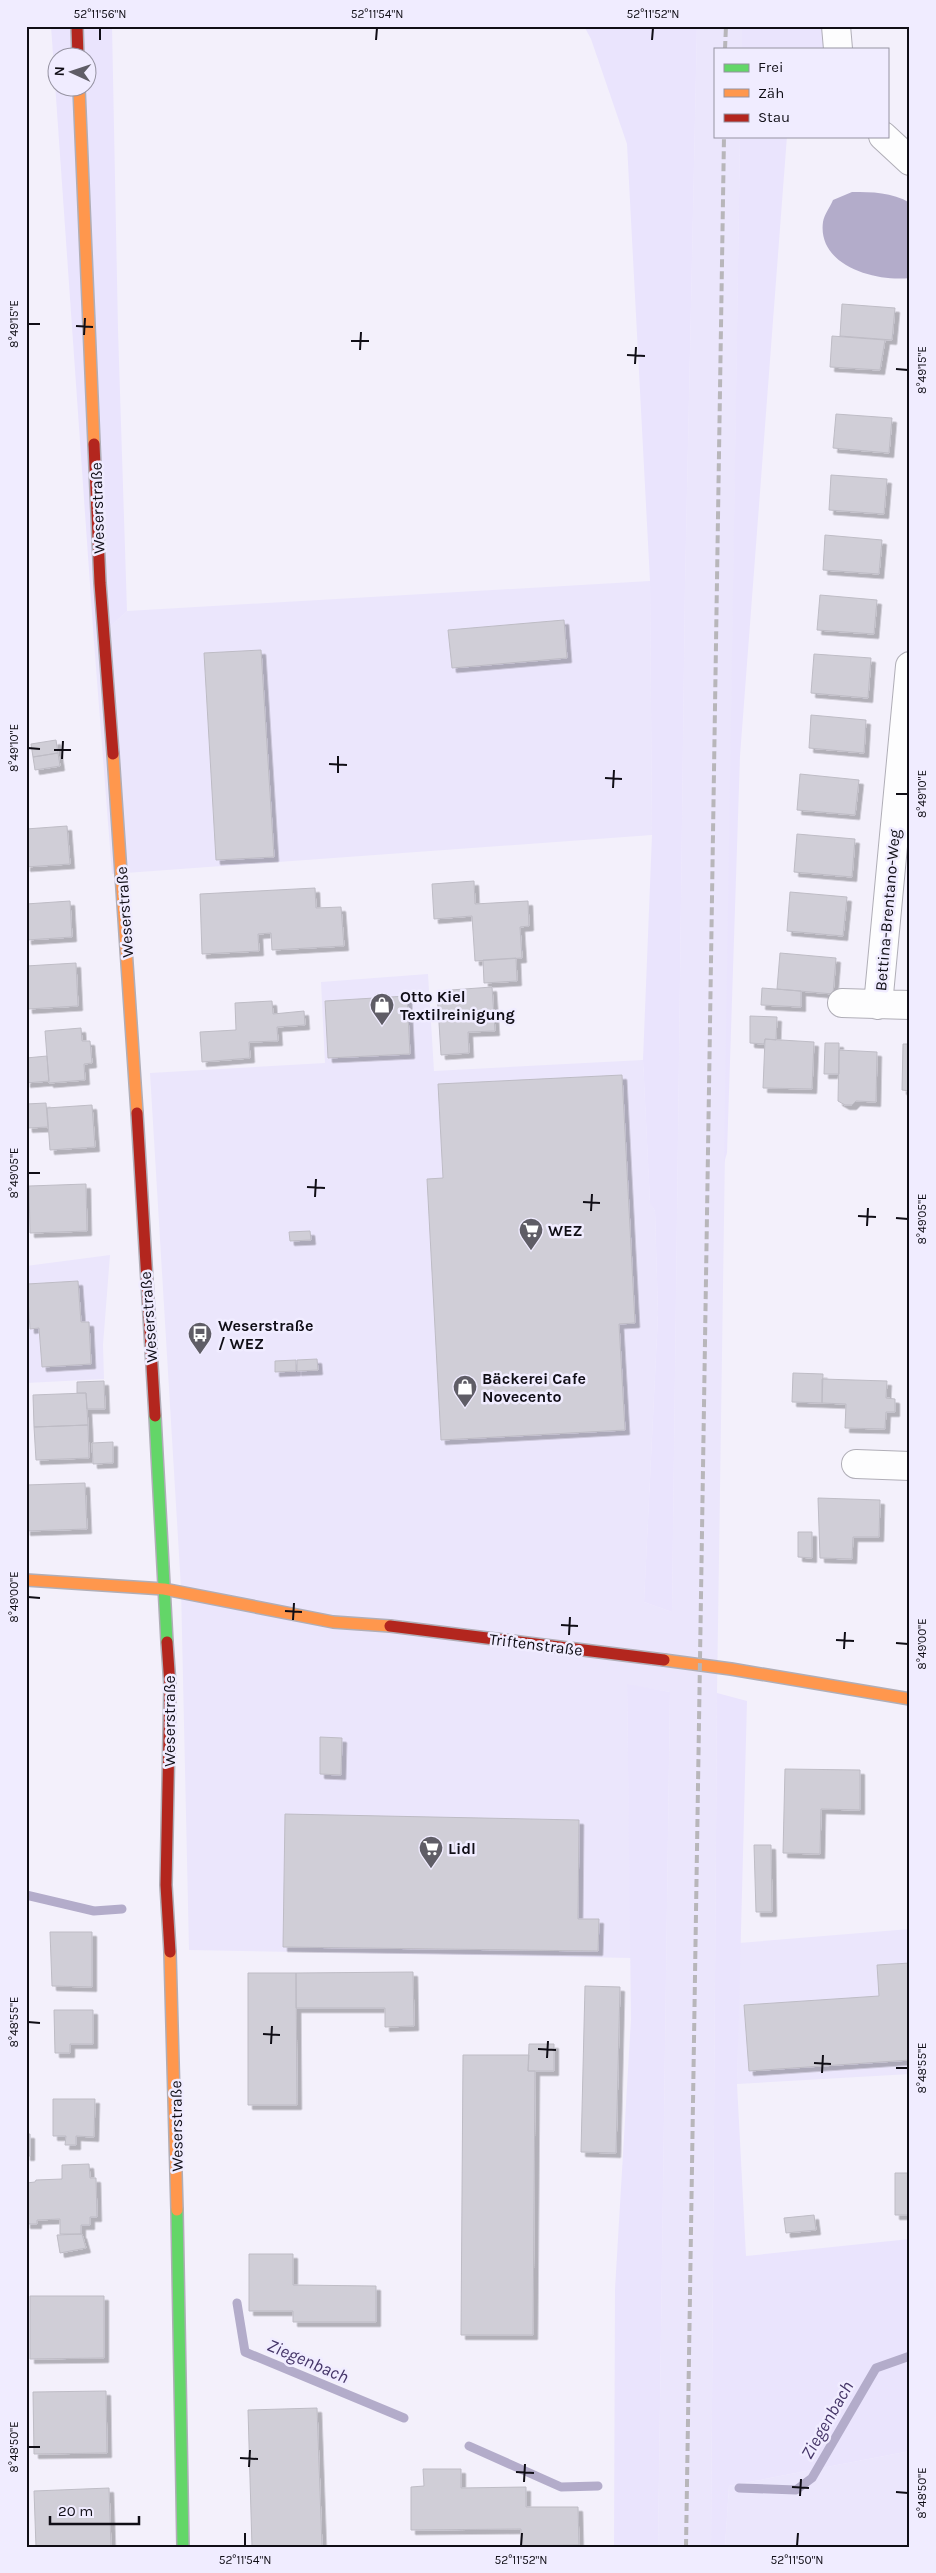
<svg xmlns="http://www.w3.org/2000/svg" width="936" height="2573" font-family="Karla,sans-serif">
	<defs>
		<filter id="shadow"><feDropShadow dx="4.5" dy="4.5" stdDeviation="0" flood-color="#0004"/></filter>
	</defs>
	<rect width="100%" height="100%" fill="#f3f0fb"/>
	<!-- built -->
	<path fill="#ebe6fc" d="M697,26h45v23h-27v87h25l-23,1557 -6,854h-53l12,-855 -43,-7 4,273 -442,-8 -8,-362 -31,-515 175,-10 -4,-81 107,-8 6,97 209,-11 7,142 5,9 3,103 -14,288 28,10 13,-1026z
		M650,581l2,254 -540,39 -18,-232 33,-31z
		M110,1255l-7,90 1,34 -78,4v-117z
		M910,1929v145l-173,10 2,-141z
		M910,2451v96h-185l4,-61z"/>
	<!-- green -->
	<path fill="#eae4fd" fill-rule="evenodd" d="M51,26h61l6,304 9,281 -33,31zM58,58h30v30h-30z
		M584,26h113l-12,560 -13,1026 -28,-10 14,-288 -3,-103 -5,-8 -7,-143 9,-225 -2,-254 -23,-437 -36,-105z
		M742,26h104l4,23h-108z
		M740,136h47l-47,620 -13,397 -3,10z
		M627,1684l43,8 -12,855h-44l1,-258 16,-270z
		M717,1693l30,8 -10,383 9,172 164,-17v212l-181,35 -4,61h-14z"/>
	<!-- water -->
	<path fill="#b3acca" d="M852,192c20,0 40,0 58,11v75c-34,4 -93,-12 -87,-56 1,-7 7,-15 10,-22z"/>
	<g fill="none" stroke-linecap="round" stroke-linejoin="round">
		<!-- stream -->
		<path stroke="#b3acca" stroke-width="9" d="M26,1895l68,16 28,-2
			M237,2303l8,49 159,66
			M469,2446l92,41 37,-1
			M739,2488l57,2 16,-12 64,-110 34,-12"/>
	</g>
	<!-- building -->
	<path fill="#d0ced7" stroke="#bebcc5" filter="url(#shadow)" d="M842,304l53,4 -3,32 -52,-4z
		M832,336l53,4 -5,30 -50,-3z
		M836,414l56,4 -3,35 -56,-5z
		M831,475l56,4 -3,35 -55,-4z
		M825,535l57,5 -3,34 -56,-4z
		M820,595l57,5 -3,34 -57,-4z
		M564,620l3,38 -115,10 -4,-38z
		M261,650l13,207 -58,3 -12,-207z
		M814,654l57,4 -3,40 -57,-5z
		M811,715l55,5 -2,33 -55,-5z
		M56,740l2,13 -25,4 -2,-13z
		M58,753l2,13 -25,4 -2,-13z
		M800,774l59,6 -4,35 -58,-5z
		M67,826l3,38 -44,3v-38z
		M797,834l58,5 -3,38 -58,-5z
		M474,881l1,23 53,-3 1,25 -9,1 2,31 -47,3 -3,-45 -38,3 -2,-35z
		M315,888l1,20 25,-1 3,39 -72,4 -1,-17 -13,1 1,17 -57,3 -2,-60z
		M790,892l57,5 -4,39 -56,-5z
		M70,901l2,36 -45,3 -1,-36z
		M780,953l56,5 -3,36 -56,-5z
		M516,958l1,23 -33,2 -1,-23z
		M76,963l2,43 -50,3 -2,-43z
		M492,987l3,44 -27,1 1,21 -28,2 -4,-64z
		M762,988l39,3v16l-40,-2z
		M407,996l3,58 -82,4 -3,-57z
		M272,1001l1,13 31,-3 1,14 -28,2 1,14 -29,1 1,16 -48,4 -2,-30 36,-2 -1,-27z
		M750,1016l27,1 -1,23 -11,-1 -1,5 -14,-1z
		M81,1028l1,13h8l2,22 -8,1 1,16 -36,3 -4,-52z
		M765,1039l49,3 -2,47 -49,-1z
		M825,1043h14v31h-15z
		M903,1044h7v47l-8,-1z
		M839,1050l38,2 -1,50 -20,-1 -4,4h-7l-7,-4z
		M47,1056l2,25 -23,2v-25z
		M622,1075l13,248 -16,1 6,106 -184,10 -14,-261 16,-1 -5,-94z
		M46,1103l2,24 -20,1 -2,-24z
		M92,1105l3,42 -45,3 -3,-42z
		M86,1184l1,47 -57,2 -1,-47z
		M310,1231l1,9 -21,1 -1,-9z
		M78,1281l3,41h8l2,42 -49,3 -3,-39 -9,1 -3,-45z
		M317,1359l1,11 -21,1v-11z
		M296,1360v11l-21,1v-11z
		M793,1373l30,1 -1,29 -30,-1z
		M822,1379l65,2 -1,17 9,1v13h-9l-1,17 -40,-1 1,-24 -24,-1z
		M104,1381l1,28h-18l-1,-16h-9v-11z
		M86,1393l2,32 -54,2 -1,-32z
		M88,1425l1,33 -53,2 -2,-33z
		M113,1442v21l-20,1 -1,-21z
		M85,1483l2,46 -61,2v-46z
		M818,1498l62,2 -1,37h-26l-1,22 -32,-1z
		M798,1532h14v26l-14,-1z
		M320,1737l22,1 -1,37 -21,-1z
		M785,1769l75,1v40l-39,-1 -1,45 -37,-1z
		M285,1814l294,6 -1,99h21l-1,32 -315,-4z
		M754,1845h17l1,67h-16z
		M50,1932h42v55l-40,-1z
		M910,1963v97l-161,11 -5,-66 135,-9 -2,-31z
		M413,1972l1,54 -29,1v-19h-89v-35z
		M248,1973h48l1,132h-49z
		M585,1986l35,1 -4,166 -35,-1z
		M54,2010h39v34h-23v9h-15z
		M529,2044h25v27h-26z
		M463,2055h66l-1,16h7l-2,264h-72z
		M53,2099h42l-1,38 -18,-1v9h-11l1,-9h-13z
		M26,2134h4v22h-4z
		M89,2164l1,14h6l1,39h-7v8h-9v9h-21v-15l-23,1v4h-11v-41l9,-1 1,-2 26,-1v-14z
		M895,2173h15v42h-15z
		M814,2215l2,15 -30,3 -2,-15z
		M82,2234l4,14 -26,5 -3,-18z
		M249,2254h44v31l83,1v36h-83v-11h-44z
		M30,2296h74v62l-74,1z
		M106,2391l1,62 -73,1 -1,-62z
		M317,2408l5,139h-70l-4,-137z
		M423,2469h38v19l65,-1v20h52l1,38 -58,1v-17l-110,1v-43l13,-1z
		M109,2488l2,59h-75l-2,-56z"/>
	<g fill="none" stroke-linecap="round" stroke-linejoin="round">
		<defs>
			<path id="street" d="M836,26l2,23
				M883,136l27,25
				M842,1003l68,2
				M878,1005l32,-339
				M856,1464l54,2"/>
			<path id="fast" d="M155,1416l12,226
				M177,2210l6,337"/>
			<path id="slow" d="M79,88l15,356
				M113,754l24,359
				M26,1580l138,9 169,33 57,4
				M664,1660l67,9 179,30
				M170,1952l7,258"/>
			<path id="jam" d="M77,26l1,32
				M94,444l6,139 13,171
				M137,1113l18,303
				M390,1626l274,34
				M167,1642l3,44 -4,199 4,67"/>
		</defs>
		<!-- street casing -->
		<use href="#street" stroke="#b0aeb7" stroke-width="30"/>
		<!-- fast casing -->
		<use href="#fast" stroke="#b0aeb7" stroke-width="14"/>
		<!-- slow casing -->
		<use href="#slow" stroke="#b0aeb7" stroke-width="14"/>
		<!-- jam casing -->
		<use href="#jam" stroke="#b0aeb7" stroke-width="14"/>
		<!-- street -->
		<use href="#street" stroke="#fdfdfe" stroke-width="28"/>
		<!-- fast -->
		<use href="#fast" stroke="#63d668" stroke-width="11"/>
		<!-- slow -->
		<use href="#slow" stroke="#ff974d" stroke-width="11"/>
		<!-- jam -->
		<use href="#jam" stroke="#b3261e" stroke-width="11"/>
		<!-- rail -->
		<path stroke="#b8b6ba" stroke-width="4" stroke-dasharray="8 4" stroke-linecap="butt" d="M725,49l1,-23
			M686,2547l38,-2411"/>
	</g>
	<!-- ticks -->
	<path fill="none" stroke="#100e16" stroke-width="2" d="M100,40v-12M376,40l1,-12M652,40l1,-12M28,324h12M76,326l17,1M84,335l1,-17M351,341h18M360,350l1,-18M627,355l18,1M635,364l1,-17M896,369l12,1M28,748l12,1M54,750h17M62,759l1,-18M329,764l18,1M338,773v-17M605,778l17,1M613,788l1,-18M896,794h12M28,1173h12M307,1187l18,1M315,1197l1,-18M583,1202l17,1M591,1211l1,-17M858,1216l18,1M896,1218l12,1M867,1226l1,-18M28,1597l12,1M285,1611l17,1M293,1620l1,-17M561,1625l17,1M569,1635l1,-18M836,1640l18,1M896,1643l12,1M844,1649l1,-17M28,2022l12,1M263,2034l17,1M271,2044l1,-18M538,2049l18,1M547,2058l1,-17M814,2063l17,1M896,2068h12M822,2073l1,-18M28,2447h12M240,2458l18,1M249,2467l1,-17M516,2472l18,1M524,2482l1,-18M792,2487l17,1M896,2492l12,1M800,2496l1,-17M245,2546v-13M521,2546l1,-13M797,2546l1,-13"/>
	<!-- icons -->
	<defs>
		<symbol id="shop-pin" viewBox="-11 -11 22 30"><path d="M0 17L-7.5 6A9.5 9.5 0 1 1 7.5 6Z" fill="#5f5d66" stroke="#f0ecff"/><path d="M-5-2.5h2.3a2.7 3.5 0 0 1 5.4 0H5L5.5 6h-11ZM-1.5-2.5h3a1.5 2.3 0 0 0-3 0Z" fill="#fff"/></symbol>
		<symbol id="supermarket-pin" viewBox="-11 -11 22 30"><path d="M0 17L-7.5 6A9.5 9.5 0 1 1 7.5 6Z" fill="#5f5d66" stroke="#f0ecff"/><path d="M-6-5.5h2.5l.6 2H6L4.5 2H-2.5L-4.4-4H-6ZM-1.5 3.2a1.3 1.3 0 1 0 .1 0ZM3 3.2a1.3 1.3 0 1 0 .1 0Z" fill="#fff"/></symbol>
		<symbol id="bus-pin" viewBox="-11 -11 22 30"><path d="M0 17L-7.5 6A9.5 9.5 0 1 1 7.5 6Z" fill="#5f5d66" stroke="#f0ecff"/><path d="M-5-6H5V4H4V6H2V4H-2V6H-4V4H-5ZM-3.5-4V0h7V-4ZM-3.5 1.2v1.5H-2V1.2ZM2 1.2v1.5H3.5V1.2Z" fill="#fff"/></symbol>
	</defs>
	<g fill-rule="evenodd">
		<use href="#shop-pin" x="368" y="991" width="28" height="38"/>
		<use href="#supermarket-pin" x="517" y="1216" width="28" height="38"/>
		<use href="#bus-pin" x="186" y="1320" width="28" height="38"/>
		<use href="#shop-pin" x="451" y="1373" width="28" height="38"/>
		<use href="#supermarket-pin" x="417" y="1834" width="28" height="38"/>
	</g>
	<g text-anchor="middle" stroke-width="5" stroke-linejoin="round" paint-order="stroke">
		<!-- street labels -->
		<g font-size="16" fill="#100e16" stroke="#f0ecff">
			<text transform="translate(97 508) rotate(-92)" y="6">Weserstraße</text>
			<text transform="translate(887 910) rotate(-85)" y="6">Bettina-Brentano-Weg</text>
			<text transform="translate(124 912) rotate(-94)" y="6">Weserstraße</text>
			<text transform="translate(148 1317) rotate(-94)" y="6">Weserstraße</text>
			<text transform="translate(536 1644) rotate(7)" y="6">Triftenstraße</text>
			<text transform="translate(169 1721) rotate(-90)" y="6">Weserstraße</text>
			<text transform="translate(176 2126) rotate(-91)" y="6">Weserstraße</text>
		</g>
		<!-- poi labels -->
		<g font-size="16" font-weight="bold" fill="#100e16" stroke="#f0ecff" text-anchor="start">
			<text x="400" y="1002">Otto Kiel<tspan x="400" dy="18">Textilreinigung</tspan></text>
			<text x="548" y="1236">WEZ</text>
			<text x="218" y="1331">Weserstraße<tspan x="218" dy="18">/ WEZ</tspan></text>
			<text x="482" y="1384">Bäckerei Cafe<tspan x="482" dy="18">Novecento</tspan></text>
			<text x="448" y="1854">Lidl</text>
		</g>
		<!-- water labels -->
		<g font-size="18" font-style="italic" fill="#453568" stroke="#f0ecff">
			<text transform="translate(308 2361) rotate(23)" y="6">Ziegenbach</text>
			<text transform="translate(827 2420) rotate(-60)" y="6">Ziegenbach</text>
		</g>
	</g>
	<!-- border -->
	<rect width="936" height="2573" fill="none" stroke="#f0ecff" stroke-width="55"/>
	<!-- legend -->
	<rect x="714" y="48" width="175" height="90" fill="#f0ecff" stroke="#9693a2"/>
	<rect x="724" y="64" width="25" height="8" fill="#63d668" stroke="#9693a2"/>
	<text x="758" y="72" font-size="15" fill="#100e16">Frei</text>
	<rect x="724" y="89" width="25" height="8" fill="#ff974d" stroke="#9693a2"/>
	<text x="758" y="98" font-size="15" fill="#100e16">Zäh</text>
	<rect x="724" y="114" width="25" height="8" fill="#b3261e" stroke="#9693a2"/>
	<text x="758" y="122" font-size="15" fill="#100e16">Stau</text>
	<!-- north arrow -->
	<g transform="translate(72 72) rotate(273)"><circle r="24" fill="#f0ecff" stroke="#9693a2"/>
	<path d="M0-4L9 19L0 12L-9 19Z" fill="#5f5d66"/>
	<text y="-8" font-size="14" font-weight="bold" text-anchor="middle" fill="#100e16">N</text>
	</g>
	<!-- scale -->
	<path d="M50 2516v8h89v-8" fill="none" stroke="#100e16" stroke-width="2.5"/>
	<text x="58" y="2516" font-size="15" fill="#100e16" stroke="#f0ecff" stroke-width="4" paint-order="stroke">20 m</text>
	<rect x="28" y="28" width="880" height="2518" fill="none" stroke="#100e16" stroke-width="2"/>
	<g font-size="12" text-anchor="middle" fill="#100e16">
		<text x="100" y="18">52°11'56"N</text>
		<text x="377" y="18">52°11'54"N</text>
		<text x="653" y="18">52°11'52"N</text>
		<text transform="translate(14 324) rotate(-90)" y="4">8°49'15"E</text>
		<text transform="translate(922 370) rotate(-90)" y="4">8°49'15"E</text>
		<text transform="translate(14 748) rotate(-90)" y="4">8°49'10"E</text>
		<text transform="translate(922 794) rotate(-90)" y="4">8°49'10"E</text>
		<text transform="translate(14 1173) rotate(-90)" y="4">8°49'05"E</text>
		<text transform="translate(922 1219) rotate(-90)" y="4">8°49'05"E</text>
		<text transform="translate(14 1597) rotate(-90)" y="4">8°49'00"E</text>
		<text transform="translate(922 1644) rotate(-90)" y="4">8°49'00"E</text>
		<text transform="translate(14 2022) rotate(-90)" y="4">8°48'55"E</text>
		<text transform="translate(922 2068) rotate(-90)" y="4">8°48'55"E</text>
		<text transform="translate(14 2447) rotate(-90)" y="4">8°48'50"E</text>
		<text transform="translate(922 2493) rotate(-90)" y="4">8°48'50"E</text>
		<text x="245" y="2564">52°11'54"N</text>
		<text x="521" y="2564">52°11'52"N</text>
		<text x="797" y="2564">52°11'50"N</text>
	</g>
</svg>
